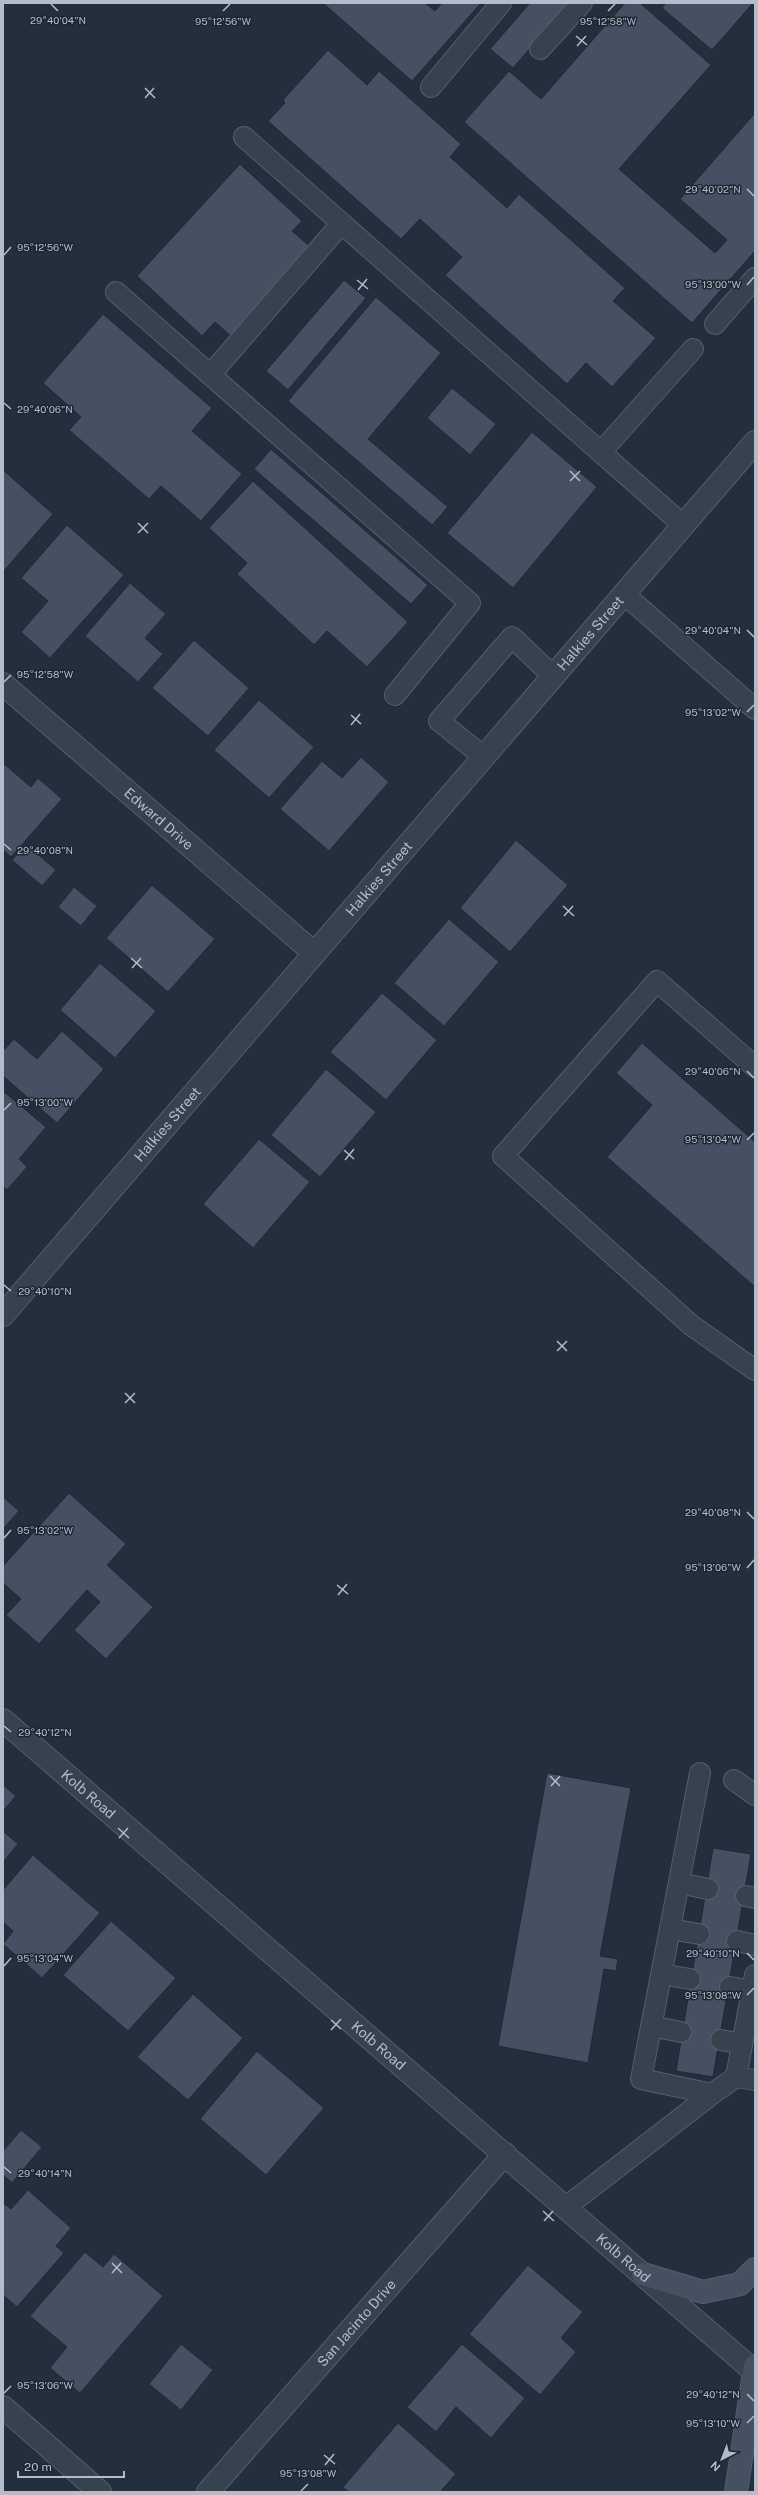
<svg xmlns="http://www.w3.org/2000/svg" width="758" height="2495" font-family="'Public Sans',sans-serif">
	<rect width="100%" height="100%" fill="#242f3e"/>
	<!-- building -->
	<path fill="#455162" stroke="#1f2835" d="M323,3h102l10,8 7,-8h39l-69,78z
		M530,3h39l-56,65 -23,-19z
		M625,3h15l71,62 -92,104 96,84 12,-13 -47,-41 75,-86v138l-63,72 -228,-201 45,-51 32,28z
		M666,3h87l-41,47 -50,-42z
		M328,50l39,35 12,-14 82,73 -11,13 57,51 12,-14 106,94 -12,13 43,37 -44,49 -26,-24 -19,21 -122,-109 17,-18 -42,-38 -19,20 -133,-118 17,-18 -2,-3z
		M240,164l62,57 -10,10 22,19 -81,88 -18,-16 -13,14 -65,-60z
		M344,280l22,18 -78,92 -22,-19z
		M376,297l65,56 -73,86 80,68 -16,18 -144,-124z
		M103,314l109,94 -20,23 50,43 -41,47 -40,-35 -12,13 -80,-69 12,-13 -38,-34z
		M452,388l44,36 -26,31 -43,-37z
		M532,432l65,55 -84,101 -66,-55z
		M271,449l157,136 -17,19 -157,-135z
		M3,470l50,44 -50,58z
		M253,481l155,141 -41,45 -40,-36 -13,14 -77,-71 10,-11 -38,-35z
		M67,525l57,50 -74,83 -29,-26 27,-31 -27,-23z
		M130,583l36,31 -21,24 18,16 -25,28 -53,-46z
		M194,640l55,48 -41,48 -56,-48z
		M259,700l55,47 -45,51 -55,-48z
		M361,757l28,25 -60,69 -49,-42 42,-48 20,17z
		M3,763l28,24 7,-9 24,21 -51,58 -8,-7z
		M516,840l52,45 -58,67 -50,-44z
		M26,844l30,26 -14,16 -30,-26z
		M152,885l63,54 -47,53 -62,-54z
		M74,887l23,19 -16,20 -23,-19z
		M449,919l50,43 -55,64 -50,-43z
		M100,963l56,48 -41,47 -55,-48z
		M382,993l55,47 -51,60 -56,-48z
		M62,1031l42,38 -47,54 -54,-47v-25l11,-12 23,20z
		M642,1043l113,99v145l-148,-130 45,-52 -36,-32z
		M326,1069l50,43 -56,65 -49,-42z
		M3,1091l43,36 -27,32 8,8 -20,23 -4,-4z
		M259,1139l51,43 -57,66 -50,-44z
		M69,1493l57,51 -19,21 46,42 -47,52 -32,-29 26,-28 -13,-12 -48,54 -33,-29 15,-16 -18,-16v-17z
		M3,1497l16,14 -16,18z
		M547,1773l84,15 -31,168 18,3 -2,12 -12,-2 -16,94 -90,-17z
		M3,1785l13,11 -13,15z
		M3,1831l15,13 -15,18z
		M713,1848l38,6 -38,223 -37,-6z
		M33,1855l67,58 -58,65 -39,-34 10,-13 -10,-9v-32z
		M111,1921l65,57 -48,53 -65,-56z
		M193,1994l50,44 -55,62 -51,-43z
		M257,2051l67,57 -58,67 -66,-56z
		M21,2130l21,17 -30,36 -9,-8v-24z
		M28,2190l43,38 -15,18 8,7 -47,54 -14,-12v-92l8,6z
		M85,2252l18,15 11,-13 49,42 -83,97 -30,-25 17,-21 -37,-31z
		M528,2265l55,47 -22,26 15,14 -36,43 -71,-61z
		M181,2344l32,26 -32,40 -32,-26z
		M462,2344l63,54 -34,40 -35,-31 -20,25 -29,-25z
		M398,2423l58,51 -16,18h-91l-6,-5z"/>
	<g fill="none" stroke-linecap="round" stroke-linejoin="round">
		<defs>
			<path id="service" d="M540,49l42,-46
				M431,87l70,-84
				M244,137l439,388
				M116,292l354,311 -75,92
				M715,324l40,-46
				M210,375l131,-151
				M601,452l92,-103
				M624,594l131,115
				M484,757l-45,-36 73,-84 41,39
				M755,1067l-98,-86 -154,175 188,169 64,45
				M700,1773l-59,306 71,15 24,-17 19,-102
				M734,1780l21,15
				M679,1883l29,6
				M746,1896l9,2
				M670,1929l29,5
				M737,1941l18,4
				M661,1974l29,5
				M730,1987l22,4
				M651,2026l30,6
				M721,2040l21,4
				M736,2077l19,3
				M566,2207l146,-113"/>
			<g id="minor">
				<path id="s1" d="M3,684l311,269"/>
				<path id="s2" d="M3,1720l752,652"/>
				<path d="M3,2407l97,85"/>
				<path id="s3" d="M208,2492l297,-338"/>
			</g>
			<g id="tertiary">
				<path id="s4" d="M3,1315l752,-873"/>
			</g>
			<path id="secondary" d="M643,2274l60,18 37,-8 15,-15
				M736,2492l19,-126"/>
		</defs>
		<!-- service casing -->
		<use href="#service" stroke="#565f6c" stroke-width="22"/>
		<!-- minor casing -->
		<use href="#minor" stroke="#565f6c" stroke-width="24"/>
		<!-- tertiary casing -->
		<use href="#tertiary" stroke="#565f6c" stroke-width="24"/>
		<!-- secondary casing -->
		<use href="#secondary" stroke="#565f6c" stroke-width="24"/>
		<!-- service -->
		<use href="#service" stroke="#38414e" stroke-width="20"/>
		<!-- minor -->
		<use href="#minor" stroke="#38414e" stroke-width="22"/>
		<!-- tertiary -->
		<use href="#tertiary" stroke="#38414e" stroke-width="22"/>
		<!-- secondary -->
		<use href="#secondary" stroke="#465061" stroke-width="22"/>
	</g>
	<!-- ticks -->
	<path fill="none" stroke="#b4bcc9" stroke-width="1.5" d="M51,4l7,7M223,11l7,-7M608,11l7,-7M576,36l11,9M577,46l9,-10M145,88l10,10M145,98l9,-10M747,189l7,7M4,255l7,-8M357,280l11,9M747,285l7,-8M358,290l9,-11M4,403l7,6M570,471l10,10M570,481l10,-10M138,523l10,10M138,533l10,-10M747,630l7,7M4,682l7,-7M747,712l7,-7M351,715l10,9M351,725l9,-11M4,844l7,6M563,906l11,10M564,916l9,-10M131,958l11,10M132,968l9,-10M747,1071l7,7M4,1110l7,-7M747,1140l7,-7M344,1150l10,9M345,1160l9,-11M4,1285l7,6M557,1341l10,10M557,1351l10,-10M125,1393l10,10M125,1403l10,-10M747,1512l7,7M4,1538l7,-8M747,1568l7,-8M337,1585l11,9M338,1595l9,-11M4,1726l7,6M550,1776l10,10M551,1786l9,-10M118,1828l11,10M119,1838l9,-10M747,1953l7,7M4,1966l7,-8M747,1995l7,-7M331,2020l10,9M331,2030l10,-11M4,2167l7,6M543,2211l11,10M544,2221l9,-10M112,2263l10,10M112,2273l9,-10M4,2393l7,-7M747,2394l7,7M747,2423l7,-7M324,2455l11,9M325,2465l9,-11M301,2491l7,-7"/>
	<g text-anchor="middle" stroke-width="3" stroke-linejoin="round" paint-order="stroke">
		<!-- street labels -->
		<g font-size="14" fill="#b4bcc9" stroke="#1d2633">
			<text dy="5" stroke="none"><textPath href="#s4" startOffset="900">Halkies Street</textPath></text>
			<text dy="5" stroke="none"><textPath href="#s1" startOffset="206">Edward Drive</textPath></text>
			<text dy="5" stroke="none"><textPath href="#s4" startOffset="576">Halkies Street</textPath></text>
			<text dy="5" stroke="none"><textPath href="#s4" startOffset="252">Halkies Street</textPath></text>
			<text dy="5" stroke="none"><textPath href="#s2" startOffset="113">Kolb Road</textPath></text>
			<text dy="5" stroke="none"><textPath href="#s2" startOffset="497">Kolb Road</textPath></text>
			<text dy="5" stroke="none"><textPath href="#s2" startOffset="821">Kolb Road</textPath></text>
			<text dy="5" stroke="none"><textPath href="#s3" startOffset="225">San Jacinto Drive</textPath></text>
		</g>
	</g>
	<g font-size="10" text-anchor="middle" fill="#b4bcc9" stroke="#1d2633" stroke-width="3" stroke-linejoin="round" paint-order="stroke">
		<text x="58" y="24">29°40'04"N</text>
		<text x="223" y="25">95°12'56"W</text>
		<text x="608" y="25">95°12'58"W</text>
		<text x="713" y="193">29°40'02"N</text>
		<text x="45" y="251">95°12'56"W</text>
		<text x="713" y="288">95°13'00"W</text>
		<text x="45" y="413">29°40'06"N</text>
		<text x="713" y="634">29°40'04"N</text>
		<text x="45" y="678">95°12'58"W</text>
		<text x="713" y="716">95°13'02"W</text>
		<text x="45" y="854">29°40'08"N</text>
		<text x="713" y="1075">29°40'06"N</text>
		<text x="45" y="1106">95°13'00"W</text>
		<text x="713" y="1143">95°13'04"W</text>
		<text x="45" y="1295">29°40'10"N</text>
		<text x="713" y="1516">29°40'08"N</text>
		<text x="45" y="1534">95°13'02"W</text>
		<text x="713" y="1571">95°13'06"W</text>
		<text x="45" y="1736">29°40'12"N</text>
		<text x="713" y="1957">29°40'10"N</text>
		<text x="45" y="1962">95°13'04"W</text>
		<text x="713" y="1999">95°13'08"W</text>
		<text x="45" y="2177">29°40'14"N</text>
		<text x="45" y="2389">95°13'06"W</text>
		<text x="713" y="2398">29°40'12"N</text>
		<text x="713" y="2427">95°13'10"W</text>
		<text x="308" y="2477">95°13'08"W</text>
	</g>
	<!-- border -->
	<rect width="758" height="2495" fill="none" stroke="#b4bcc9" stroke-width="8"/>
	<!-- north arrow -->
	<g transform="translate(722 2459) rotate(222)" stroke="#1d2633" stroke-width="3" paint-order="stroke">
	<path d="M0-3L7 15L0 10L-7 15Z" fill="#b4bcc9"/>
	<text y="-6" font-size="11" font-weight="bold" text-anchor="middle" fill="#b4bcc9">N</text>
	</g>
	<!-- scale -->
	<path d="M18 2471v6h106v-6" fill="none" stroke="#b4bcc9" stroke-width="2"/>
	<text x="24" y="2471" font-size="12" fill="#b4bcc9" stroke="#1d2633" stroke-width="3" paint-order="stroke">20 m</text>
</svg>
